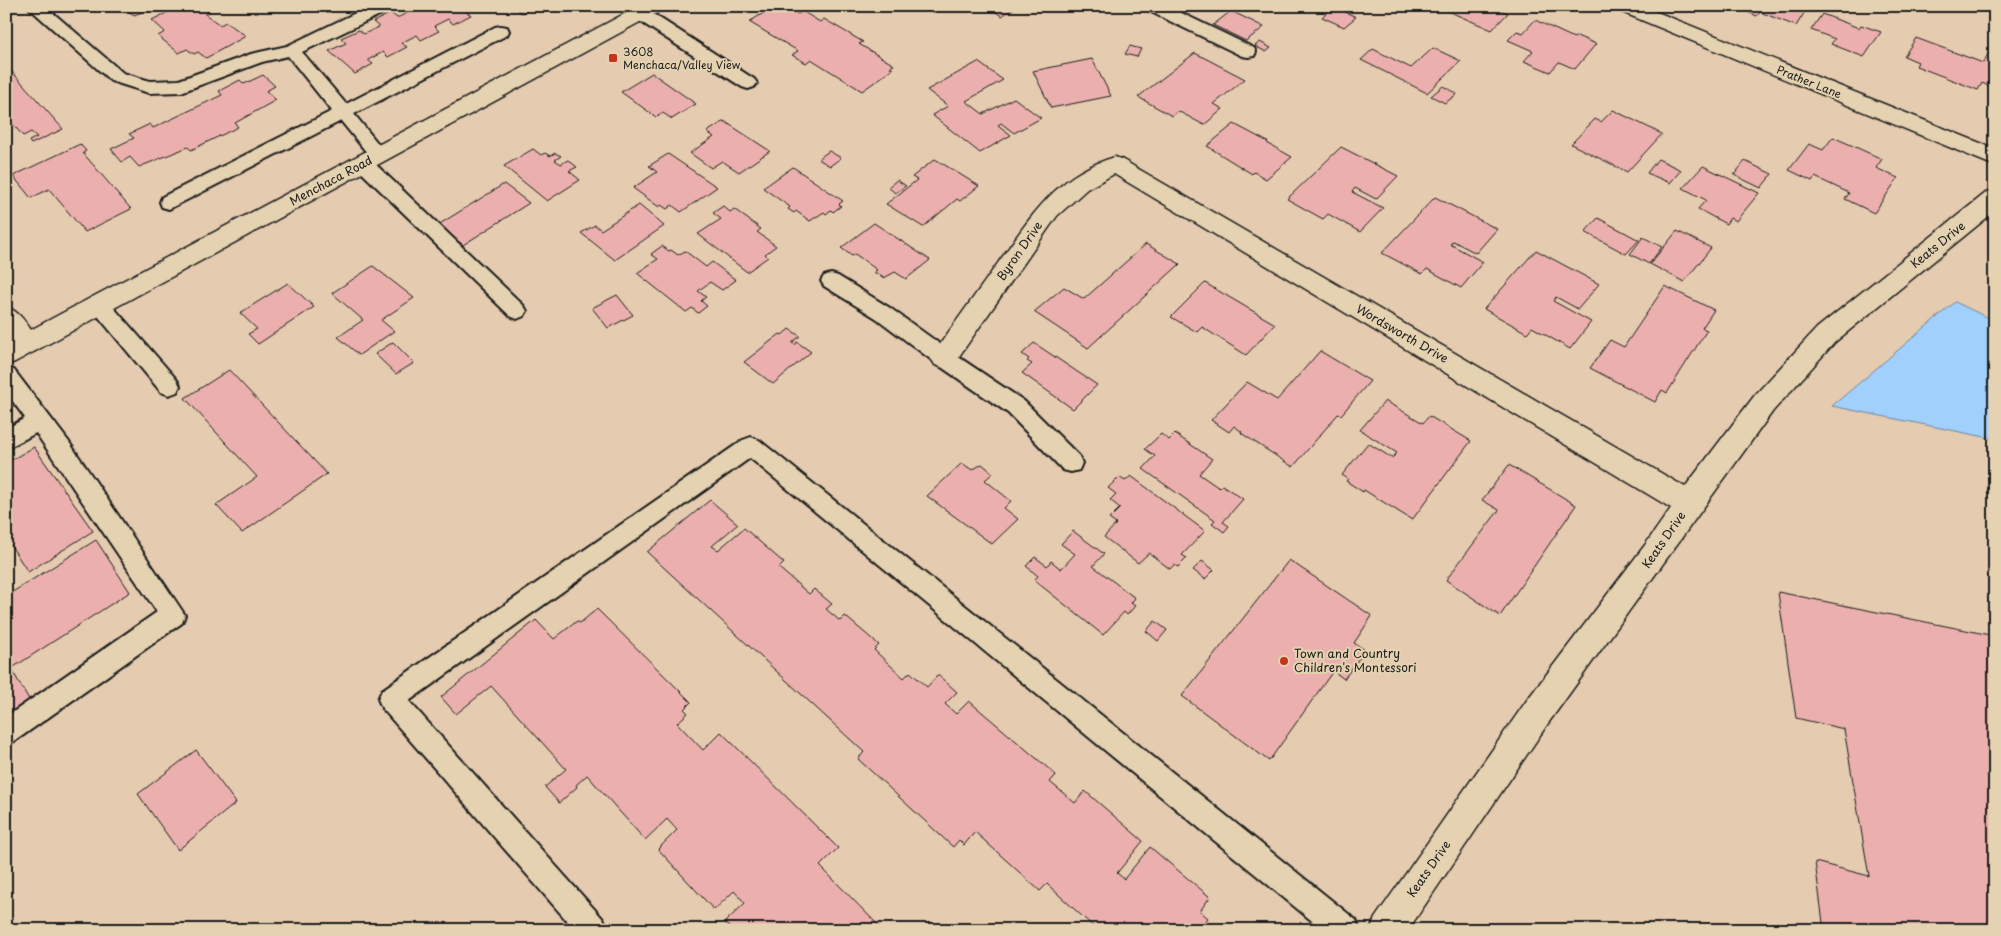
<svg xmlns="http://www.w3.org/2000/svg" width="2001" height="936" font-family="'Playpen Sans',sans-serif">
	<rect width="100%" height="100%" fill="#e5cbaf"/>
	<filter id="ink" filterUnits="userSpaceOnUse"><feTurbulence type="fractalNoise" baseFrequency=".02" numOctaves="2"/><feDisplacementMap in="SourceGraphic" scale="10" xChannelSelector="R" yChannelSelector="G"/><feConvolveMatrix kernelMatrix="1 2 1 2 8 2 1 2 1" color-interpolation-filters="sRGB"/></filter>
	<g filter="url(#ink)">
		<!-- water -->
		<path fill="#a1d0fc" stroke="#6c88a2" d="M1955,302l40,19v118l-163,-33z"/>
		<!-- building -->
		<path fill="#ebb0ad" stroke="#1c1c1c" d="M118,6h40l-24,9 -6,-4 -3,1z
			M180,6h21l8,6 -4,2 15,11 6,-3 20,14 -40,22 -8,-6 -4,2 -7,-5 -8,4 -21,-17 7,-4 -13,-12z
			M406,6h68l-9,5 6,4 -18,9 -5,-5 -14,7 5,5 -18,9 -4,-5 -16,8 6,4 -19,10 -5,-5 -15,8 5,4 -18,10 -26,-23 17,-8 -5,-5 18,-8 5,4 15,-7 -6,-5 18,-9 6,5 14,-7z
			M513,6h22l-13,7z
			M775,6h9l14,8 4,-3 18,11 4,-3 39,23 -4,2 35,21 -4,2 3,2 -31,22 -51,-32 -5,4 -14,-8 6,-4 -49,-29z
			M986,6h22l5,3 -11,7z
			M1333,6l23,11 -12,10 -22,-10z
			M1436,6h62l-2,2 12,5 -16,17z
			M1734,6h61l11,4 -10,16 -36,-14 -3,4z
			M1231,11l33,16 -18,14 -33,-16z
			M1822,14l37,14 2,-3 20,7 -17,25 -33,-13 4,-5 -24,-9z
			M1535,20l39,18 3,-2 19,8 -21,25 -16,-7 -9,10 -26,-11 9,-10 -25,-11 9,-9 6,2z
			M1916,38l67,25 7,-12 5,2v36l-13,-6 -4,7 -62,-24 2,-4 -14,-6z
			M1260,42l11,6 -5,4 -11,-6z
			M1130,46l11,3 -4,8 -12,-3z
			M1433,48l28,13 -34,32 -66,-33 12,-11 38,19z
			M1195,53l50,26 -31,25 9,5 -19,16 -26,-14 -6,5 -34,-19z
			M1092,59l19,37 -60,12 -18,-37z
			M978,62l25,18 -37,21 17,13 31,-16 27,20 -27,15 -13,-10 -3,2 13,10 -31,18 -48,-38 16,-9 -21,-16z
			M6,65l57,64 -32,15 -2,-3 8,-4 -6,-5 -8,4 -12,-14 -5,2z
			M652,73l44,31 -24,15 -9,-6 -7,4 -35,-25z
			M263,75l12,11 -9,5 10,9 -41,23 3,4 -47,23 -3,-3 -49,20 -9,-10 -8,5 -11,-13 23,-11 -5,-4 21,-10 3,4 69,-33 -3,-4 21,-11 4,4z
			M1443,86l14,8 -12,9 -14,-7z
			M1613,110l49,24 -35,38 -56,-28 24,-25 6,3z
			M724,121l46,30 -31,21 -17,-11 -11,7 -21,-15 24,-16 -7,-5z
			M1234,124l34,18 -1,1 25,14 -26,22 -12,-7 -2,2 -45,-28z
			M1833,137l49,22 -6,9 22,10 -24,35 -29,-14 4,-6 -34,-16 -3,4 -23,-11 20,-26 14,6z
			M80,144l6,7 -3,2 48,56 -46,23 -36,-43 -18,9 -18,-22z
			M1341,147l57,29 -22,23 -21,-11 -3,4 31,16 -23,24 -32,-18 -5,5 -36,-20z
			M533,149l8,6 4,-2 5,3 5,-3 6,3 -6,4 6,4 7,-4 9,7 -8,4 11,9 -33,21 -43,-35z
			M829,151l12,7 -11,8 -12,-7z
			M668,154l49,33 -36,25 -9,-7 -5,4 -6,-4 -2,2 -26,-19 24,-16 -8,-6z
			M935,159l44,27 -19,15 -3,-2 -34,28 -37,-23 31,-24 -5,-3z
			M1658,159l23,11 -11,13 -23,-10z
			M1745,161l27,13 -11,14 -27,-13z
			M1703,166l56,27 -23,28 -6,-3 -4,6 -28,-15 8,-9 -23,-12z
			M793,167l50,34 -4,3 2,2 -8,6 -2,-2 -5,4 -2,-2 -14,9 -14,-10 -2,2 -6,-4 2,-2 -27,-19z
			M897,180l9,6 -11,7 -7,-6z
			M504,184l25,19 -66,42 -25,-20z
			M1435,197l62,32 -21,24 -23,-12 -3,3 33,18 -22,26 -34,-19 -5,5 -40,-21z
			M639,205l25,21 -49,34 -34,-27 14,-8 6,5z
			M723,206l7,6 4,-3 27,20 -4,3 19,14 -11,8 3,3 -21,15 -49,-38 23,-15 -8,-6z
			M1598,218l41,22 -13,14 -41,-22z
			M874,223l56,37 -24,19 -11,-7 -11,6 -10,-6 3,-2 -22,-16 -3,2 -11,-8z
			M1677,231l34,17 -27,34 -34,-18z
			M1643,237l19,10 -13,17 -19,-10z
			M1146,244l34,20 -92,84 -54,-36 30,-25 20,12z
			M662,246l7,5 2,-1 7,5 7,-4 21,16 6,-5 24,18 -14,10 -12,-8 -12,9 8,6 -5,4 6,5 -9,7 -6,-5 -6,4 -49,-39 21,-14 -7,-5z
			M1536,250l63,34 -21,25 -22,-12 -3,4 38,21 -21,27 -38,-22 -5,6 -43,-24z
			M373,266l41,32 -33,22 13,11 -35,24 -21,-18 25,-17 -31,-27z
			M288,283l26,24 -56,37 -10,-10 9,-5 -17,-16z
			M1205,283l70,41 -29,31 -44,-28 -5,5 -26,-15z
			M1665,286l49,24 -12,18 5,2 -40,63 -5,-3 -7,12 -65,-34 20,-28 14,7z
			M617,295l16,20 -25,13 -16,-20z
			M789,329l11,7 -8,7 3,2 2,-3 14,10 -38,32 -29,-22 36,-28 2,1z
			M393,342l21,21 -18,11 -21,-20z
			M1034,343l63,42 -24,24 -51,-36 10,-9 -5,-3 2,-2 -7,-5z
			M1320,351l50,30 -29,34 -3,-1 -45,53 -52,-34 1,-1 -8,-6 -5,6 -18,-12 36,-38 30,18z
			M229,370l98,104 -85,59 -26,-28 41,-28 -72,-79z
			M1385,401l38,22 6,-7 42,25 -59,79 -48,-30 -1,2 -17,-11 2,-2 -6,-4 26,-32 24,15 5,-5 -37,-23z
			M1161,434l8,6 6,-6 37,25 -13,15 20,14 3,-3 21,14 -20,23 6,4 -5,6 -12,-9 3,-3 -72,-51 12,-13 -10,-7z
			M34,447l59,84 -65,41 -22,-34v-75z
			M962,463l10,7 10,-6 11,9 -8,7 26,21 -7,7 14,11 -26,25 -65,-48z
			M1509,465l67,40 -76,111 -54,-36 53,-70 -17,-10z
			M1131,476l74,55 -23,24 5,3 -9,9 -4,-2 -4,4 -21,-16 -11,10 -34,-26 12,-13 -7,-5 11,-11 -10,-8 6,-6 -8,-6 11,-11 6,4z
			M710,500l28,24 -26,22 6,4 26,-22 40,35 -5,5 30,26 5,-5 18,15 -6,5 14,12 5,-5 34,29 -5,5 30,28 6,-6 17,15 11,-12 19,17 -12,12 11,10 13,-13 87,74 -6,7 25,21 10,-12 58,50 -26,32 7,6 26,-32 60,50 -10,14 8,7 -9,12h-102l-50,-46 -7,7 -65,-59 -11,13 -5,-5 -6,7 -95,-88 6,-7 -217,-200z
			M1073,531l31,23 -11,12 42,32 -4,5 4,3 -8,9 -3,-3 -21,23 -69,-55 4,-4 -12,-10 9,-9 12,9 4,-5 10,8 14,-15 -14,-10z
			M96,540l34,52 -124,80v-76z
			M1289,560l83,56 -18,27 11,7 -21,29 -11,-8 -64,90 -87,-65z
			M1202,561l12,9 -9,9 -12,-9z
			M1778,592l217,44v294h-171l-9,-68 54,14 -25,-147 -48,-11z
			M597,609l94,93 -7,7 4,4 -11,10 26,27 18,-18 117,116 -18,18 63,64h-151l-7,-8 20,-19 -11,-12 -20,19 -56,-61 19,-19 -10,-11 -22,21 -58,-65 -11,10 1,2 -18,16 -14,-16 21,-18 -75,-83 -35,28 -15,-17 95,-77 18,19 23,-18 3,2z
			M1155,621l12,9 -9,11 -12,-10z
			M13,672l17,29 -24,16v-40z
			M196,750l40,53 -58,47 -40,-56z"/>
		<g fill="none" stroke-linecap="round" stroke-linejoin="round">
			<defs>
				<path id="service" d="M27,6h18l78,67 27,8 29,-1 72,-26 36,-8 83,-40h22l-2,4 -88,42 44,52 149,-77 6,-1 6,1 2,4 -2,4 -153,79 30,37 3,4 -3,4 -6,2 -6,-2 -31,-38 -172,88 -7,-2 -2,-5 2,-5 170,-86 -44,-55 -26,6 -81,30 -32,1 -38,-12z
					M1145,6h22l87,42 2,4 -2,4 -6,1 -6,-1 -95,-46z
					M641,9l6,1 107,69 3,4 -3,4 -6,2 -6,-2 -107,-69 -2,-4 2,-4z
					M363,157l7,2 154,147 3,5 -3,5 -7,3 -7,-3 -154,-149 -2,-4 2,-4z
					M831,274l7,2 52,32 61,44 73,49 55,55 3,7 -3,7 -8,2 -8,-2 -55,-57 -71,-49 -61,-46 -52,-32 -3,-5 3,-5z
					M100,297l7,3 70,80 3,6 -3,6 -8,3 -8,-3 -68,-82 -3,-5 3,-5z
					M6,368l8,2 55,72 116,173 -3,8 -167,118 -9,4v-28l151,-105 -121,-179 -30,16v-20l19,-11 -19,-26z
					M751,437l8,3 597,480 4,10h-37l-573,-472 -341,243 195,219 4,10h-33l-193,-222 -4,-9 4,-9 361,-250z"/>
				<path id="minor" d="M1614,6h28l353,143v17l-378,-156z
					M1115,157l8,3 562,327 70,-92 62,-67 170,-136 8,-2v21l-160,131 -62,69 -224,311 -141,208h-38l5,-12 152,-218 118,-155 26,-37 -557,-334 -27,15 -30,27 -104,149 -9,3 -9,-3 -4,-7 4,-7c21,-29 42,-59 63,-88 33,-46 58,-89 117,-106z
					M6,307c15,4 26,24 33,37l-4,7c-13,4 -24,-1 -29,-15 -2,-8 0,-21 0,-29z"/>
				<path id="secondary" d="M639,6h26l-3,4 -647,352 -9,3v-22z"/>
			</defs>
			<!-- service casing -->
			<use href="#service" stroke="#1c1c1c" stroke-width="4"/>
			<!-- minor casing -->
			<use href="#minor" stroke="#1c1c1c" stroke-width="3"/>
			<!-- secondary casing -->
			<use href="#secondary" stroke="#1c1c1c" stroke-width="3"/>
			<!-- service -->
			<use href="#service" fill="#e4d2b0" fill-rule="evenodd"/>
			<!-- minor -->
			<use href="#minor" fill="#e4d2b0" fill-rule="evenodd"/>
			<!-- secondary -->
			<use href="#secondary" fill="#e4d2b0" fill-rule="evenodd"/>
		</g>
	</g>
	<!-- markers -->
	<g fill="#c8321e" stroke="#e4d2b0" stroke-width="2">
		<rect x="608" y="53" width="10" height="10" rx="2.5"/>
		<circle cx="1284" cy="661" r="5"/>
	</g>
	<g text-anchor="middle" stroke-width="4" stroke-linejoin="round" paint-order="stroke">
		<!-- far-poi labels -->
		<g font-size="11" fill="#1c1c1c" stroke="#e4d2b0" text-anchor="start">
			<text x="623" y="56">3608<tspan x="623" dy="13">Menchaca/Valley View</tspan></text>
		</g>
		<!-- far-street labels -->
		<g font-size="11" fill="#1c1c1c" stroke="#e4d2b0">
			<text transform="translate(1809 82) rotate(22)" y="4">Prather Lane</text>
		</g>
		<!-- street labels -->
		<g font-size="12" fill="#1c1c1c" stroke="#e4d2b0">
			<text transform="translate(331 181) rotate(-28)" y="4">Menchaca Road</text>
			<text transform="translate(1938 245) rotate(-39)" y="4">Keats Drive</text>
			<text transform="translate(1020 251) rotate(-55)" y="4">Byron Drive</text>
			<text transform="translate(1402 334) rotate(30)" y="4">Wordsworth Drive</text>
			<text transform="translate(1664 540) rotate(-55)" y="4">Keats Drive</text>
			<text transform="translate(1429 869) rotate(-55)" y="4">Keats Drive</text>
		</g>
		<!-- poi labels -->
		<g font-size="12" fill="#1c1c1c" stroke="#e4d2b0" text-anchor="start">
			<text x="1294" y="658">Town and Country<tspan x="1294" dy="14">Children's Montessori</tspan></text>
		</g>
	</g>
	<!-- margin -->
	<rect width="2001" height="936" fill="none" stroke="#e4d2b0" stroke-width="25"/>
	<rect x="12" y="12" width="1976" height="911" fill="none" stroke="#1c1c1c" stroke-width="2" filter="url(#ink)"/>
</svg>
